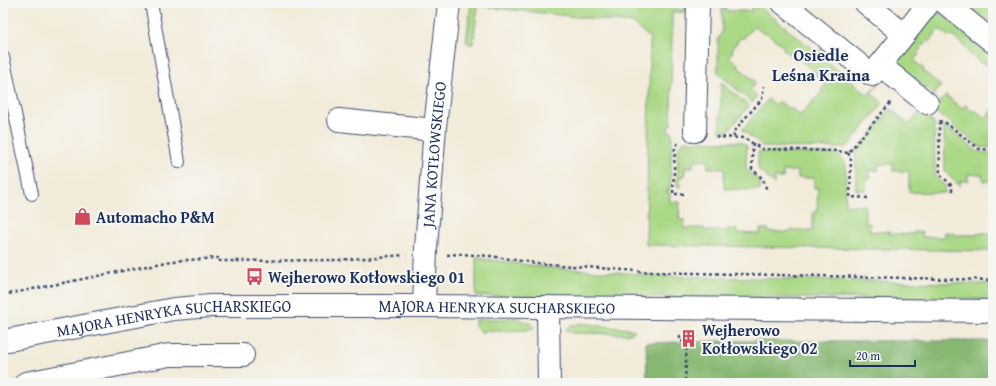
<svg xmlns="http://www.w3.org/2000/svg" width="996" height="386" font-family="'Gentium Book Plus',serif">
	<rect width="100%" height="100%" fill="#f6f6f2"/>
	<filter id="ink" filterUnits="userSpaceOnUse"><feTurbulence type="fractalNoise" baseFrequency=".025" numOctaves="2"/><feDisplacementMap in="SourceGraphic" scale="8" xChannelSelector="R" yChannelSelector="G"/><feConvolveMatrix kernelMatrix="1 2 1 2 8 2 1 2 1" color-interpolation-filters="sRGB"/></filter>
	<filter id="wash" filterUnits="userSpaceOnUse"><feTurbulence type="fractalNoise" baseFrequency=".012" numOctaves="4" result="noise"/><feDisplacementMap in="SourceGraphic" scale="16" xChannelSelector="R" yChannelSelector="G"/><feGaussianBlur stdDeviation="0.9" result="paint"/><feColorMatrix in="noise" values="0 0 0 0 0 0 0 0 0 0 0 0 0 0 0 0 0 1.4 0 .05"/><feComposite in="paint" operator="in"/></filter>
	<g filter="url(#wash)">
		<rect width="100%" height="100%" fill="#f2ebd9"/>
		<!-- green -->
		<path fill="#aad885" stroke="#628472" d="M471,3h175l18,2 1,-2h8l8,8 5,-6 3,7h-17l-1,113 -3,1v5l4,1 -2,58h-3v3h3v9h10l-1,17 5,1v8h20l1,3h23v-2h8l1,4 23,1v-5h8v3h23l1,-2h21v-18l4,-1 1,-23h-4v-10h-16v-7h-15v7h-9v6l-16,-15v-17l79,2 9,9 -1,42h20v18h5l-1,8 21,1v2h24v-2h8v5h23v-5l8,1 1,2h23v-2h16v18l-347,-6 4,-207 -18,-15 -154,-17 -5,38h-3l-4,-2z
			M706,3h19l1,8h26v-8h5v1l60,49 5,-6 5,4 -5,7 46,37 13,-15v1l-10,12 12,10 -33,41 -6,4 -80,-1 -22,-17 26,-31 8,6 3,-4 10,8 1,-2 10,8 22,-23 -1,-2 5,-6 -11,-9 2,-1 -18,-15 -2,2 -14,-12 1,-2 -18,-15 -2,2 -10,-8 -11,13 -2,-2 -9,12 1,2 -4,6 10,8 -1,2 18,15 -6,8 7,6 -5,7 -34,-30v-34l4,-7v-27h-16z
			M956,3h29l8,6v14l-4,-2 -4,5z
			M935,12h4l4,3 50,40v15l-9,-8 -2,2 -14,-12 1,-2 -18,-15 -2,2 -10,-8 -10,13 -2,-1 -10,12 2,1 -5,7 10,8 -1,2 18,15 -7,9 -37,-30 -1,-3z
			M721,82l28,24 -22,26h-7z
			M946,95l16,14 3,-4 9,7 1,-2 10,8 8,-9v39l-13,-1 -46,-37z
			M891,109l18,16 11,-14 14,12 1,53 10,10v7l-36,-1v-21h-16v-7h-14l-1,7 -8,-1v9l-4,1v10h-10v-38z
			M944,125l34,27 15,1v28h-10v-6l-15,-1v7h-8v5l-15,-14z
			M684,141l58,1 5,4 -1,23 14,13v8l-36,-1v-21h-16v-7l-14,-1 -1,7h-8v9h-4l-1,11h-3l1,-39z
			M476,258l67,9 124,9 326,8v15l-517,-3z
			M516,318l14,5 5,5 -9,2 -45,2 -6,-6v-6z
			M581,323l54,7 -4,4 -58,-1 -8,-3 5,-4z"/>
		<!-- forest -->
		<path fill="#87b872" stroke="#517468" d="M721,341h272v42h-346l-1,-40z"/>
	</g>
	<g filter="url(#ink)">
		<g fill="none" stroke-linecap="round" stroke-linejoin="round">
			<defs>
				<path id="service" d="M151,3l28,159
					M3,57l29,137"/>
				<g id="minor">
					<path d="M783,3l89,72 32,-40"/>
					<path d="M866,3l38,32 25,-32"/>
					<path d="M945,3l48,39"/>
					<path d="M880,65l47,38"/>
					<path d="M339,120l95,10"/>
					<path d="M695,131l3,-128"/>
					<path id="s1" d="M424,306l2,-58 9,-121 14,-124"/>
					<path d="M548,307l1,76"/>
					<path d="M26,383l143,-28h74"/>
				</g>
				<g id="tertiary">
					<path id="s2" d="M3,341l171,-32 37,-3h213l569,5"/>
				</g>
			</defs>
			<!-- service casing -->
			<use href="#service" stroke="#3b4b70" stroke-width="14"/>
			<!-- minor casing -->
			<use href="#minor" stroke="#3b4b70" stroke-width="24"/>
			<!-- tertiary casing -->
			<use href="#tertiary" stroke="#3b4b70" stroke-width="24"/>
			<!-- path -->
			<path stroke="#3b4b70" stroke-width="2.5" stroke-dasharray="3 3" stroke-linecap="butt" d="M939,121l7,2 33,26 14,1
				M941,122l-2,2 1,50 12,12v7
				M716,137l28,1 18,11 76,2 10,2 43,-51
				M734,137v-6l28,-32 2,-13
				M678,143l-3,4 -2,47h11
				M753,143l-1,26 11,10 4,12
				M848,153l3,4 -1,40 20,1
				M447,255l14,-1 29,2 45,7 115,9 343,8
				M3,295l169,-34 46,-3v3h12l108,-1 66,-5
				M680,336v5l7,1 -2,41"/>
			<!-- service -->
			<use href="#service" stroke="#fff" stroke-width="12"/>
			<!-- minor -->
			<use href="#minor" stroke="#fff" stroke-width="22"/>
			<!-- tertiary -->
			<use href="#tertiary" stroke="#fff" stroke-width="22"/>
		</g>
	</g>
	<!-- icons -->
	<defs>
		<symbol id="shop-bare" viewBox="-9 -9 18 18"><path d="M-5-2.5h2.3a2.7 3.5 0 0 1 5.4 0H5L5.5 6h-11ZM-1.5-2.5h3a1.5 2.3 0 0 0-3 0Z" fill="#d1495b" stroke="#f6f6f2" stroke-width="2.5" paint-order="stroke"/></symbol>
		<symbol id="bus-bare" viewBox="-9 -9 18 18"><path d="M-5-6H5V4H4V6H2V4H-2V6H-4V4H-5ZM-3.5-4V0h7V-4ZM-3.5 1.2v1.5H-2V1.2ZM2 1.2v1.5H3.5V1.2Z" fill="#d1495b" stroke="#f6f6f2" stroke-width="2.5" paint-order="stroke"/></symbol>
		<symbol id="building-bare" viewBox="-9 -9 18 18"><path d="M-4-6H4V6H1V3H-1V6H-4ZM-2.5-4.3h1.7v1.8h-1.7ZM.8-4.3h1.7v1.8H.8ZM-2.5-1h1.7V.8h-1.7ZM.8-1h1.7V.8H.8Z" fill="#d1495b" stroke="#f6f6f2" stroke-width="2.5" paint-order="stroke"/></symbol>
	</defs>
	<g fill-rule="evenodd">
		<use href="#shop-bare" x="70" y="204" width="25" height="25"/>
		<use href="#bus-bare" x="242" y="264" width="25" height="25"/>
		<use href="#building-bare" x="676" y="326" width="25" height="25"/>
	</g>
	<g text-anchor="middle" stroke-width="4" stroke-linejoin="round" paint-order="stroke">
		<!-- street labels -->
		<g font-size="16" fill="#1b2f5e" stroke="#f6f6f2">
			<text dy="6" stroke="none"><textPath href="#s1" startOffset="152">JANA KOTŁOWSKIEGO</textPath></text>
			<text dy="6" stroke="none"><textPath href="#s2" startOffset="497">MAJORA HENRYKA SUCHARSKIEGO</textPath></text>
			<text dy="6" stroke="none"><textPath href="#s2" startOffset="173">MAJORA HENRYKA SUCHARSKIEGO</textPath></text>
		</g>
		<!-- poi labels -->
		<g font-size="16" font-weight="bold" fill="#1b2f5e" stroke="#f6f6f2" text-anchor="start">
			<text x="96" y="223">Automacho P&amp;M</text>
			<text x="268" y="283">Wejherowo Kotłowskiego 01</text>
			<text x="702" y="336">Wejherowo<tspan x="702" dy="18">Kotłowskiego 02</tspan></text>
		</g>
		<!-- neighbourhood labels -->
		<g font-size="17" font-weight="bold" fill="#1b2f5e" stroke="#f6f6f2">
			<text x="821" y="61">Osiedle<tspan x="821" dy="20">Leśna Kraina</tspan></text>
		</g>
	</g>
	<!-- margin -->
	<rect width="996" height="386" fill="none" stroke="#f6f6f2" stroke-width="16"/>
	<!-- scale -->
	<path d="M850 360v6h65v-6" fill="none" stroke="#1b2f5e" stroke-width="2"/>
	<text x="856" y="360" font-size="12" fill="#1b2f5e" stroke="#f6f6f2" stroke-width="3" paint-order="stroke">20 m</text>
</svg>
